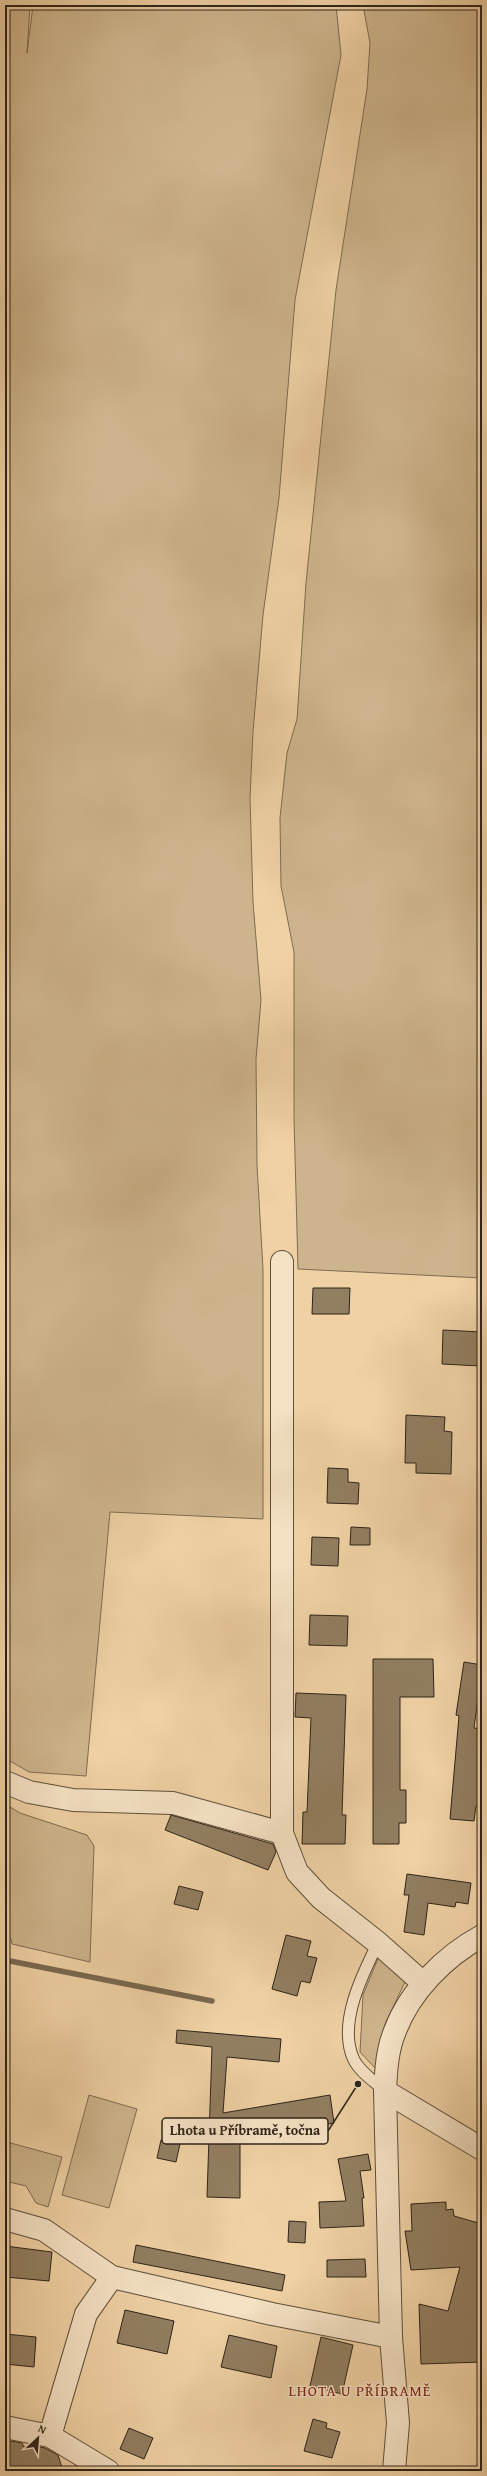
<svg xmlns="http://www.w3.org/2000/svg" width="487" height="2476" font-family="'Gentium Book Plus',serif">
	<rect width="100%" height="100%" fill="#efd1a4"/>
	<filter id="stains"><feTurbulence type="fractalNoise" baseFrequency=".005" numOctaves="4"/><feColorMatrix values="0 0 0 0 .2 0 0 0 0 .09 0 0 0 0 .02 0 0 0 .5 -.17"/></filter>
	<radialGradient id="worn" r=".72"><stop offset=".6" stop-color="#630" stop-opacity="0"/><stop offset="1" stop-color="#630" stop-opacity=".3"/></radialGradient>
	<!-- green -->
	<path fill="#ceb48c" stroke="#7e6c52" d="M5,5h25l-3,48 6,-48h303l5,50 -46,245 -16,198 -16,117 -10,117 -3,66 3,104 8,98 -5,59 1,106 6,104v250l-153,-7 -24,264 -57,-4 -24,-14z
		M363,5h119v1273l-184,-9 -4,-151v-166l-13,-66 -1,-68 7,-65 10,-34 9,-136 30,-293 31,-201 3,-46z
		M5,1804l15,9 67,22 7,11 -4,116 -78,-18 -1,-5 -6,-2z
		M379,1956l26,26 -20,42 -9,45 -16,-17 3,-57z
		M89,2095l48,14 -28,99 -47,-13z
		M7,2142l55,15 -14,50 -12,-4 -10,-17 -21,-5z"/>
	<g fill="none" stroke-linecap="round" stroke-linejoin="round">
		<!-- stream -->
		<path stroke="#7a6850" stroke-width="5.5" d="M5,1960l207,41"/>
	</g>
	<!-- building -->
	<path fill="#927e61" stroke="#2e2419" d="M313,1288h37l-1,26h-37z
		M443,1330l39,2 -2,34 -38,-2z
		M406,1415l39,2 -1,14 8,1 -1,42 -35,-1v-10h-11z
		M328,1468l20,1v13l11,1 -1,21 -31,-1z
		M351,1527l19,1v17h-20z
		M312,1537l27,1 -1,28 -27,-1z
		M310,1615l38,1 -1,30 -38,-1z
		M373,1659h60l1,38h-34v93h6v33h-7v21h-26z
		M464,1662l18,3v34l-4,-1 -4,30 8,1 -4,58 4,1v19l-6,-1 -2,15 -24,-2 9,-103 -3,-1z
		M296,1693l50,2 -4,120h4l-1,29h-43l1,-32h4l4,-94 -16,-1z
		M171,1815l102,29 3,8 -8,18 -103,-40z
		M407,1874l64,9 -3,21 -12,-2 -1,5 -27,-4 -4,32 -20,-3 5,-37h-5z
		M179,1886l24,6 -5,18 -24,-6z
		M286,1935l25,6 -4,15 10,2 -7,25 -9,-2 -4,15 -25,-7z
		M177,2030l104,9 -2,23 -52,-5 -4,56 107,-18 4,28 -94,17v58l-33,-1 5,-150 -36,-4z
		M161,2140l19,4 -4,18 -19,-4z
		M368,2154l3,16 -11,1 4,27h-2l2,28 -44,2 -1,-26 27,-1 -8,-42z
		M446,2202v8l7,-1 1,7 28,8v138l-61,2 -2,-60 29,7 12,-44 -49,3 -6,-39h7l-1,-27z
		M289,2221l17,1 -1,21 -17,-1z
		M136,2245l149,30 -3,16 -149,-29z
		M5,2246l47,6 -3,29 -44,-4z
		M365,2259l1,18h-39v-17z
		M125,2310l49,11 -7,33 -50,-11z
		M5,2334l31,3 -2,30 -29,-3z
		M229,2335l48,11 -6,32 -50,-11z
		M321,2337l32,8 -11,49 -32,-8z
		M313,2419l14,4 -1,5 14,4 -8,26 -28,-7z
		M129,2428l24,10 -9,21 -24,-10z
		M5,2440l17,3 2,4 6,-2 15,3 13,7 5,16h-56z"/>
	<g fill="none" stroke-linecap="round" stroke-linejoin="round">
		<defs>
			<path id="service" d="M378,1943c-16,32 -41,82 -24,117 6,12 21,22 31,31"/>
			<path id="minor" d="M282,1262v571l15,39 24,26 57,45 45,40
				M5,1782l24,10 44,8 100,3 109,30
				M385,2091l97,58
				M5,2219l39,11 68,47 160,37 119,23
				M5,2427l45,9 58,35
				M50,2436l36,-122 26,-37"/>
			<path id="tertiary" d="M394,2471l4,-48 -7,-86 -6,-246c1,-20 2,-41 10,-60 15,-40 50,-75 87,-95"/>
		</defs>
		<!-- service casing -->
		<use href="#service" stroke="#5e4f3c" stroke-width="13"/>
		<!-- minor casing -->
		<use href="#minor" stroke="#5e4f3c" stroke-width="24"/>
		<!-- tertiary casing -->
		<use href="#tertiary" stroke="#5e4f3c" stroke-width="24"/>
		<!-- service -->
		<use href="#service" stroke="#f5e1c4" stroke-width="11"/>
		<!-- minor -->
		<use href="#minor" stroke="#f5e1c4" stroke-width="22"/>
		<!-- tertiary -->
		<use href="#tertiary" stroke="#f5e1c4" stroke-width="22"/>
	</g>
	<g text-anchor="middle" stroke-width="3" stroke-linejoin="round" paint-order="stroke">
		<!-- quarter labels -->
		<g font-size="15" letter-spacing="1" fill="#7a1f14" stroke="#f5e1c4">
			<text x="360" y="2396">LHOTA U PŘÍBRAMĚ</text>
		</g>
	</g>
	<!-- callouts -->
	<path fill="none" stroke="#2e2419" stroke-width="1.5" d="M358 2084L328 2131"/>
	<circle fill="#2e2419" stroke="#f5e1c4" stroke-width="1.5" cx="358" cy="2084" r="4"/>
	<rect fill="#f5e1c4" stroke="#2e2419" stroke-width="1.5" x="162" y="2118" width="166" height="26" rx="4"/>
	<g font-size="14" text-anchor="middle" font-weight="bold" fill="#2e2419">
		<text x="245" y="2135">Lhota u Příbramě, točna</text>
	</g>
	<!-- margin -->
	<rect width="487" height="2476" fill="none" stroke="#efd1a4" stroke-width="20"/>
	<rect x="6" y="6" width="475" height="2464" fill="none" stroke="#2e2419" stroke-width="2"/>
	<rect x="10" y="10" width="467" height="2456" fill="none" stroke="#2e2419"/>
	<!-- north arrow -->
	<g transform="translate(38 2438) rotate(26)" stroke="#f5e1c4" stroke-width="3" paint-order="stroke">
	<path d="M0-3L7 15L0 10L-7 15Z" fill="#2e2419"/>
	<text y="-6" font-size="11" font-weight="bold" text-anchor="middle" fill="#2e2419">N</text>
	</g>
	<rect width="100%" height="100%" filter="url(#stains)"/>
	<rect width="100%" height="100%" fill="url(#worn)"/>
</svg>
